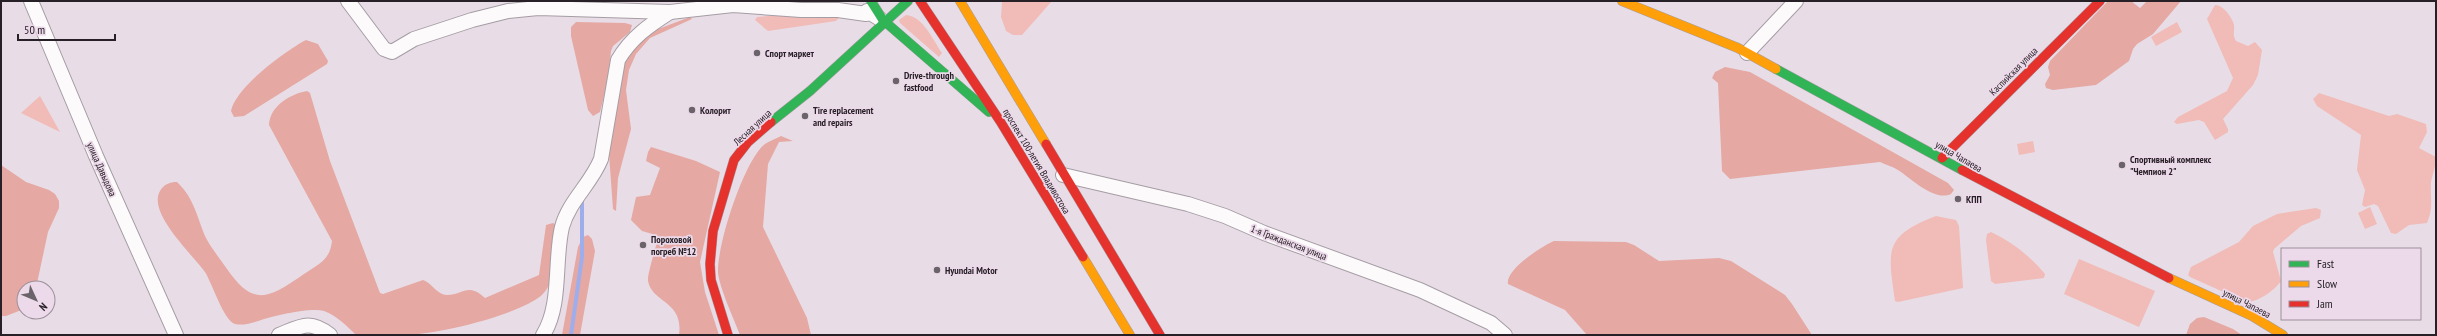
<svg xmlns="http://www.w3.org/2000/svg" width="2437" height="336" font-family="'PT Sans Narrow',sans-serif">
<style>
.green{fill:#f1bbb7}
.forest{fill:#e5a8a3}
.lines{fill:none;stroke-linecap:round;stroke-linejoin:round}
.stream{stroke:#9eaeec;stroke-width:4}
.street-casing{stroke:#a59da4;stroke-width:16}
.fast-casing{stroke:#a59da4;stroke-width:10}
.slow-casing{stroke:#a59da4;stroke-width:10}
.jam-casing{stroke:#a59da4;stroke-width:10}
.street{stroke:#fcfafb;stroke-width:14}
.fast{stroke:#30b455;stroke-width:9}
.slow{stroke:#ff9f0a;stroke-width:9}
.jam{stroke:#e5322d;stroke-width:9}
.poi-dot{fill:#6b636a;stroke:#ecd9e9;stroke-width:1.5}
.labels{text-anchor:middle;stroke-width:3.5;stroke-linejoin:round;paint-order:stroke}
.poi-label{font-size:10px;font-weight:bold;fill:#272127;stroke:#ecd9e9;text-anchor:start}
.street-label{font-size:10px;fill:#272127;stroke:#ecd9e9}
</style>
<rect width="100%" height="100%" fill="#e8dde6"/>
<g class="green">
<path d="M1002,1H1052L1022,35H1013L1006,31L1001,17Z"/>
<path d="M2215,5C2223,5 2232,17 2234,25C2235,31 2232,35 2236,41L2248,46L2255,42L2262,50L2258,75L2253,85L2223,119L2228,129V132L2215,140L2204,122L2199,120L2177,124L2174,122L2178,117L2227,91L2233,78L2207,19Z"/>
<path d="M906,15C923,16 933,40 942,53L939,57L900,23L899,20Z"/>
<path d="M770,16H838L839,18L836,21L768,31L755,20L757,17Z"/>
<path d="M2177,22L2182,32L2156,46L2151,37Z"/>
<path d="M2319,93L2389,116L2397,114L2426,124L2427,132L2419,148L2436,157C2436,166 2433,173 2431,182C2430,198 2434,207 2427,223L2409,225L2396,234L2391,233L2378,206L2374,204L2365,207L2362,205L2365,190L2357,170L2361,135L2317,106L2313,99Z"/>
<path d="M40,96L60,132L21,113Z"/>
<path d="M2033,141L2035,152L2019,155L2017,144Z"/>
<path d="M2370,207L2377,224L2365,229L2358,213Z"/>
<path d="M2316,208L2321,210L2320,218L2301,226L2274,249L2273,252L2281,281C2274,291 2258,302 2246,302L2190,277L2188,275L2191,267L2239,242L2253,226L2277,214Z"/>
<path d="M1936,216L1956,220L1959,226L1963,288L1898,302L1895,301C1888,251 1883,236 1936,216Z"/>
<path d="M1991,232C2012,242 2030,256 2045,274L2044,278L1995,284L1991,281L1986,240L1987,234Z"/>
<path d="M2079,259L2155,291L2139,327L2064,294Z"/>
</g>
<g class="forest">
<path d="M2108,1H2131L2140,8L2147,1H2181L2153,34L2137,44L2133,49L2129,61L2096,85L2053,90L2046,88L2045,84L2050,75L2048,67L2050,61Z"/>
<path d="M690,17L692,19L650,38L636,54L629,70L626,90L631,129L618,178L616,211L613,209L609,154L625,57L645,34Z"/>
<path d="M576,22L625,23L632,25L630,32L613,46L611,51L608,80L600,112L593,116L588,110L571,36V27Z"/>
<path d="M306,40L318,44L328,61L327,64L244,116L234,117L231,111C235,88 285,51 306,40Z"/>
<path d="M1725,67L1750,72L1948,183L1954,190L1951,194C1934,202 1911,178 1898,170C1892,166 1886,165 1880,162L1730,179L1722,171L1718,83L1712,78L1715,72Z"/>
<path d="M307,91L310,93L330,161L380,293L383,294L423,280C432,283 437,295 447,295C463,295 468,282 485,298L539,275L546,225L553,223L556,225L550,282C548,288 544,294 538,298C510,317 442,333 408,335C391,336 373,335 356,335C347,326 337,316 324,311C311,307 278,315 264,319C255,322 245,326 235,324C224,321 212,283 205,272C193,255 147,213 160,191C164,184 170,182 177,182C195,199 197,218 206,238C212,249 220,259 227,269C254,308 269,298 304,274C319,264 330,260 332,241L269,125C270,106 290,94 307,91Z"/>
<path d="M781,136L793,141L779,142L768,164L763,227L807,318L811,335H740C734,319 719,287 718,272C717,245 744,160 765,144C769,141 776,139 781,136Z"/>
<path d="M651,147L696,161L720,172L700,262L705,292L719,335H679C684,301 652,303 648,281C647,275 656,247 658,238L656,235L642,231L631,220L636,197L650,195L660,168L646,161L648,152Z"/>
<path d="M1,165L26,182L49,190L55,194L59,201V208L48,232L36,288H24V309L6,316H1Z"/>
<path d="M588,235L592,239L595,251L580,335H562L578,247L583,237Z"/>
<path d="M1554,241L1626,242L1634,245L1659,261L1719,258L1731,261L1785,295L1792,304L1812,335H1587L1565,310L1508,284C1505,270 1542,246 1554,241Z"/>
<path d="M2204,317L2233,329L2242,335H2186L2190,324L2197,318Z"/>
</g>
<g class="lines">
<path class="stream" d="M571,335L582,257V198"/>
<g class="street-casing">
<g id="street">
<path d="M31,1L96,156L176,335"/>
<path d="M348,1L384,49L392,52L414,39L472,20L508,11L538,8L670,12L733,5L801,10H838L866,14L867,11L880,19"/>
<path d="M1747,53L1796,1"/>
<path d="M1063,175L1188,204L1225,216L1264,233L1420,290L1491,323L1505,335"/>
<path d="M279,335C301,326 310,319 330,335"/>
<path d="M543,335C562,305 554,260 562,227C569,201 591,184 601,159L618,60C631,38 648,26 670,12"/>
</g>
</g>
<g class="fast-casing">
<g id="fast">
<path d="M871,1L883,20"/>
<path d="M883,20L989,112"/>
<path d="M1776,69L1962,170"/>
<path d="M771,122L810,91L908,1"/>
</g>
</g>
<g class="slow-casing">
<g id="slow">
<path d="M960,1L1046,144"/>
<path d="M1622,1L1738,48L1776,69"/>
<path d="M1083,257L1130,335"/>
<path d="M2169,278L2252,316L2283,335"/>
</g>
</g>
<g class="jam-casing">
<g id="jam">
<path d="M920,1L1000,121L1083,257"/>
<path d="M1046,144L1160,335"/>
<path d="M1942,158L2100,1"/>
<path d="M1962,170L2169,278"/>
<path d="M728,335L711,280L710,264L713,231L734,160L748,142L771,122"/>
</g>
</g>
<use href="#street" class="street"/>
<use href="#fast" class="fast"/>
<use href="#slow" class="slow"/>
<use href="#jam" class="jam"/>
</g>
<g class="poi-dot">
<circle cx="757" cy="53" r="4"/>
<circle cx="896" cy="81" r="4"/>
<circle cx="692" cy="110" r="4"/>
<circle cx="805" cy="116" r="4"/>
<circle cx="2122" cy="165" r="4"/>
<circle cx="1958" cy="199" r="4"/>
<circle cx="643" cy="245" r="4"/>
<circle cx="937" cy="270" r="4"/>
</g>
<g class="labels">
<g class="poi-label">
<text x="765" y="57">Спорт маркет</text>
<text x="904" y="79">Drive-through<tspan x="904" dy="12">fastfood</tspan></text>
<text x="700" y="114">Колорит</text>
<text x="813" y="114">Tire replacement<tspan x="813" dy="12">and repairs</tspan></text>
<text x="2130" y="163">Спортивный комплекс<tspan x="2130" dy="12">"Чемпион 2"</tspan></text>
<text x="1966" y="203">КПП</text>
<text x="651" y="243">Пороховой<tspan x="651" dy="12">погреб №12</tspan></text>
<text x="945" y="274">Hyundai Motor</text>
</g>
<g class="street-label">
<text transform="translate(2013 71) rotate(-45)" y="4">Каспийская улица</text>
<text transform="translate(752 127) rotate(-43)" y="4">Лесная улица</text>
<text transform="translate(1959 156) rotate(30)" y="4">улица Чапаева</text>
<text transform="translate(1037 161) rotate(59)" y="4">проспект 100-летия Владивостока</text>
<text transform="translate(102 169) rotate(66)" y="4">улица Давыдова</text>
<text transform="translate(1289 242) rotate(21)" y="4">1-я Гражданская улица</text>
<text transform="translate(2247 303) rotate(27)" y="4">улица Чапаева</text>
</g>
</g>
<rect width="2437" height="336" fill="none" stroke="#272127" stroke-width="4"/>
<rect x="2281" y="248" width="140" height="72" fill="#ecd9e9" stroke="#9d8f9b"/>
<rect x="2289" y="261" width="20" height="6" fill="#30b455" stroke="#9d8f9b"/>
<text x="2317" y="268" font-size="12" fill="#272127">Fast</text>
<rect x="2289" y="281" width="20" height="6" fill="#ff9f0a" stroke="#9d8f9b"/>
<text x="2317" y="288" font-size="12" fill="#272127">Slow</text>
<rect x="2289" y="301" width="20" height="6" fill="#e5322d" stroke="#9d8f9b"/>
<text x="2317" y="308" font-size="12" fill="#272127">Jam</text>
<g transform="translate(36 300) rotate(134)"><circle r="19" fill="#ecd9e9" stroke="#9d8f9b"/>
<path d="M0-3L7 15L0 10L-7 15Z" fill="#6b636a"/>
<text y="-6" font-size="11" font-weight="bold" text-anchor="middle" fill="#272127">N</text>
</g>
<path d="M18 34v6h97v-6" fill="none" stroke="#272127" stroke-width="2"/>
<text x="24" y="34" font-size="12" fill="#272127" stroke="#ecd9e9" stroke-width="3" paint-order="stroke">50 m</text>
</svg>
